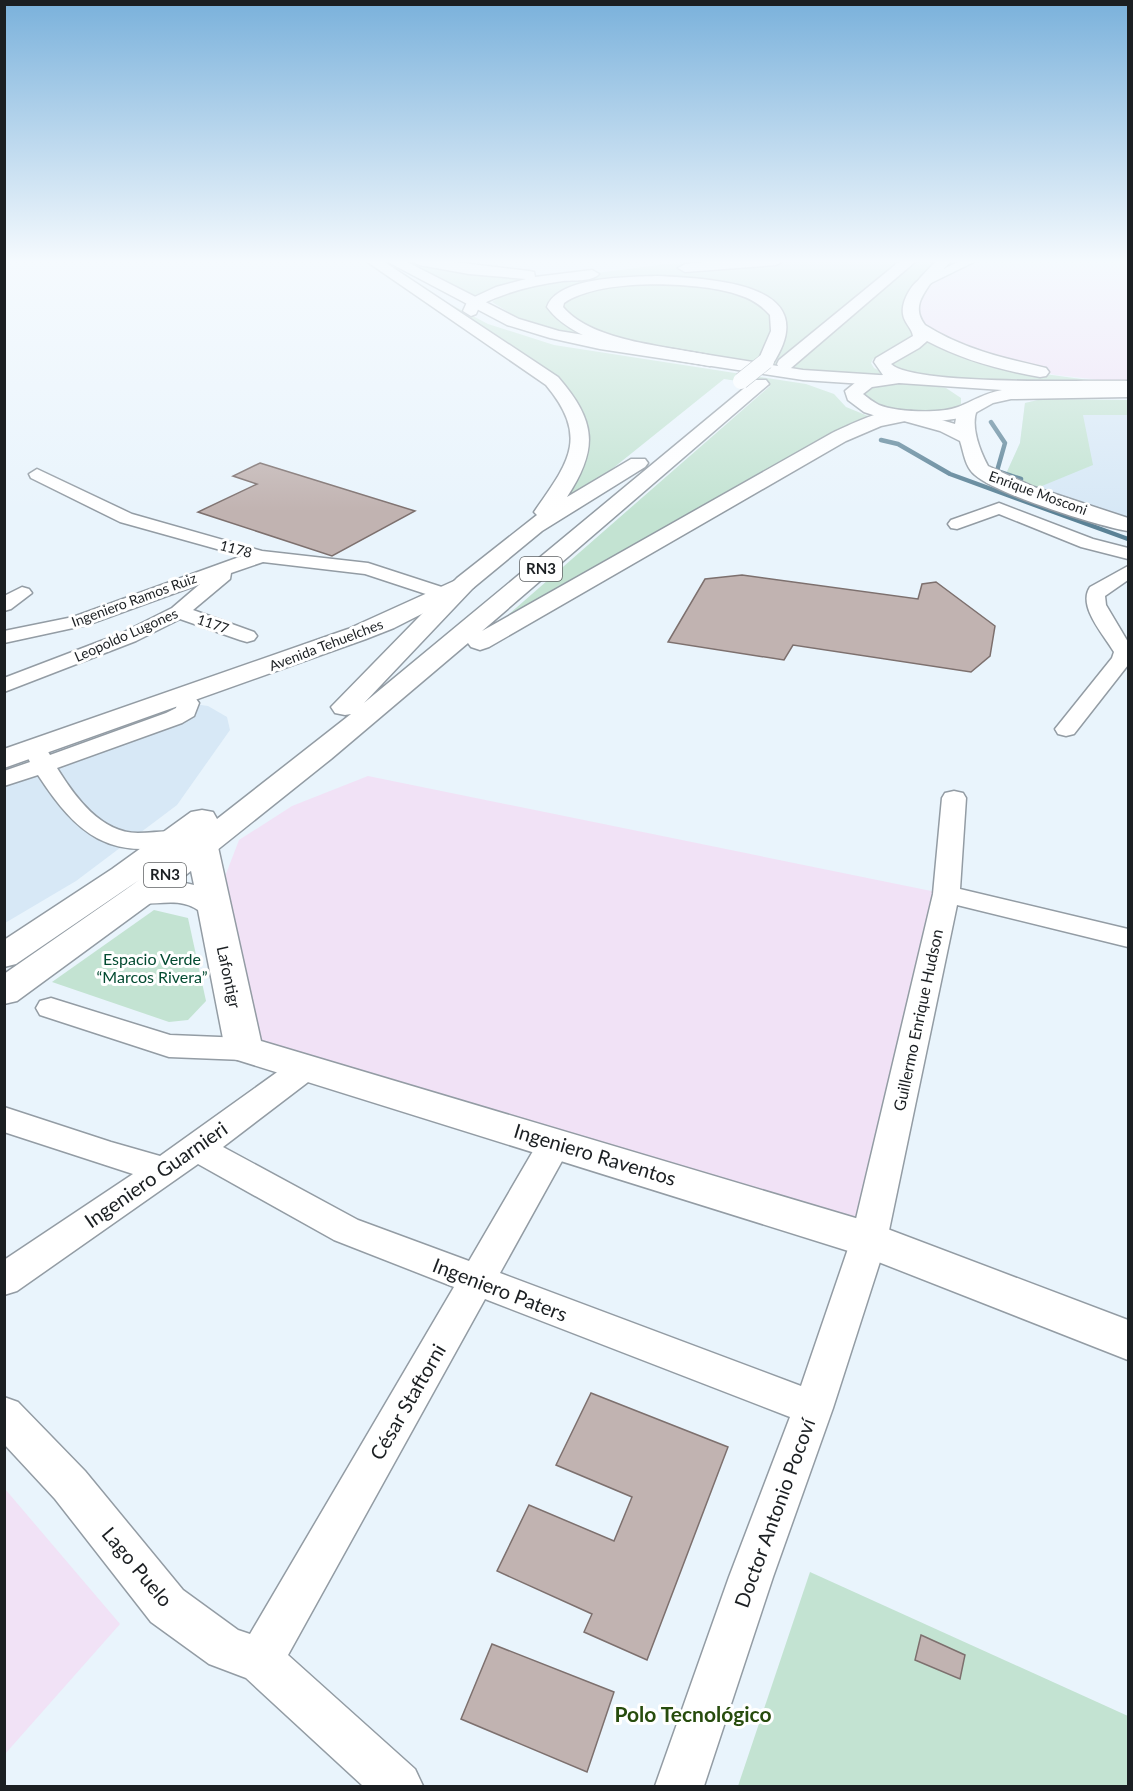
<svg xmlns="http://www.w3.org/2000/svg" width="1133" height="1791" font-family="Lato,sans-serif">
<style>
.built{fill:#d7e8f6}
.industrial{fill:#f1e2f6}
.green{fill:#c3e3d2}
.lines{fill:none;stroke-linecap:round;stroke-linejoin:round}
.stream{stroke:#5b8296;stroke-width:4.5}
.building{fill:#c1b3b1;stroke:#7d706e;stroke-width:1.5}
.street-casing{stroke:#939ca4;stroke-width:3}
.secondary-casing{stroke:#939ca4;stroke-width:3}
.primary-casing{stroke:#939ca4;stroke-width:3}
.highway-casing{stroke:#939ca4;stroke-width:3}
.street{fill:#fff;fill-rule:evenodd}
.secondary{fill:#fff;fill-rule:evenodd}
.primary{fill:#fff;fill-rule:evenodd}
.highway{fill:#fff;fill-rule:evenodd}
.highway-bridge-casing{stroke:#939ca4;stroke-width:17;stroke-linecap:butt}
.highway-bridge{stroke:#fff;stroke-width:16}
.labels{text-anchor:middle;stroke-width:6;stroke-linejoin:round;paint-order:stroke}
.far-street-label{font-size:14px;fill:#1b1f22;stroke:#fff}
.shield{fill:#fff;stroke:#5f6264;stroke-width:1.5}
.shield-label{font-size:15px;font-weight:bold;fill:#1b1f22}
.park-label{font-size:16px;fill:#034b31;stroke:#fff}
.street-label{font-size:16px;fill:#1b1f22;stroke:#fff}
.near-street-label{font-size:20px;fill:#1b1f22;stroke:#fff}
.near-neighbourhood-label{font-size:21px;font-weight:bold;fill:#274c0d;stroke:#fff}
</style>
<rect width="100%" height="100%" fill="#e9f4fc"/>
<g class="built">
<path d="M1042,399L1128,400V520L1005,476L1020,443L1025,403Z"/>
<path d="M183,697L188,703L208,706L227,717L230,730L177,805L76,881L5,923L4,759Z"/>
</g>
<g class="industrial">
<path d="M971,261H1128V383L1056,375L1001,364L914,322L925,281Z"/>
<path d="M368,776L946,894L869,1240L244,1049L214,905L239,840L292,806Z"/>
<path d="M5,1489L120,1624L5,1754L4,1489Z"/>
</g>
<g class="green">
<path d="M398,261L505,275L550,277L475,298Z"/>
<path d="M971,261L914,289L918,332L907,345L873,359L871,363L874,368L890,376L823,375L551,330L515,316L492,302L503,295L527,287L573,276L682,262Z"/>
<path d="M408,282L488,324L554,345L806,384L834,394L846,407L873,418L493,628L770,386L724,379L561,510L575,472L574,400Z"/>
<path d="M927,336L1030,372L1118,384L992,383L905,374L887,362Z"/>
<path d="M900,381L946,388L961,398V404C947,415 896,416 881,408C874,405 867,398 861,394L873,385Z"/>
<path d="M1042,399L1128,400V415H1083L1093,465L1037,488L1005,476L1020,443L1025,403Z"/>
<path d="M154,910L188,918L206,1001L188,1020L169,1022L52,982Z"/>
<path d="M810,1572L1128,1716V1786H738Z"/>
</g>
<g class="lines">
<g class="stream">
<path d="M991,422L1005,443L997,471L1021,479"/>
<path d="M881,440L898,444L950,474L1128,539"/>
</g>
</g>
<g class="building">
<path d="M260,463L415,511L332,556L198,512L257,484L233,476Z"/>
<path d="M742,575L918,599L922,584L936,582L995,626L990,656L971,672L793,645L784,660L668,642L705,579Z"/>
<path d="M591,1393L728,1447L647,1660L584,1632L592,1614L497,1571L529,1505L614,1541L632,1497L556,1465Z"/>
<path d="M921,1635L965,1655L960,1679L915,1660Z"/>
<path d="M492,1644L614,1692L587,1772L461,1719Z"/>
</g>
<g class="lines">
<g class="street-casing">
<g id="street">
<path d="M960,261H976L929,284L925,285L919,281Z"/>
<path d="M37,469L132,514L262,551L368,563L451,590L454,594L451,598L444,600L365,574L263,562L231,573L230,579L193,610L254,632L257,636L254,640L247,642L240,640L180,619L136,641L4,692V678L122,633L172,608L200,584L87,625L4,643V631L73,617L242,556L120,522L31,478L29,474Z"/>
<path d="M999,503L1093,539L1128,548V559L1081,547L999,514L957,529L951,528L948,524L951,520Z"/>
<path d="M1128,566V580L1105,596L1106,605L1128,642V665L1074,734L1066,736L1058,734L1055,729L1112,658L1114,652C1104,635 1077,606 1090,587Z"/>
<path d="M22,587L29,589L32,593L11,609L4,611V596Z"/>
<path d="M183,690L191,692L199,703L194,716L182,723L57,768C75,797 101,833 138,833C154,833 170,829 185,833L189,838L185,843C110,862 77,835 38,775L4,786V771L30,762L24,750L28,745L36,743L44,745L50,755L166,713L176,708L177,704L172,697L175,692Z"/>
<path d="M954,791L963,793L966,798L960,889L1128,929V947L957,905L887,1240L833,1408L773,1577L704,1786H655L729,1577L790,1417L485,1299L288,1655L415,1769L423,1786H363L246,1678L209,1664L151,1622L55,1499L4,1444V1397L18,1402L85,1471L183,1590L238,1630L250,1634L454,1287L334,1240L198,1164L17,1291L4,1295V1260L133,1174L4,1132V1107L111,1142L160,1156L294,1060L305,1057L316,1060L321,1068L316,1076L223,1147L358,1220L469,1261L543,1134L555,1130L567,1134L572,1143L500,1273L801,1386L851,1240L933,894L942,798L945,793Z"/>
<path d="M51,998L170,1035L244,1038L255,1041L259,1049L255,1057L244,1060L169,1057L40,1015L36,1008L40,1001Z"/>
</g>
</g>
<g class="secondary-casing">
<g id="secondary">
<path d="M386,261H405L519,319L559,331L803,370L879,375L885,376L888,380L885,384L879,385L803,380L600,349L550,338L507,325Z"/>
<path d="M968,404L974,406L977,410C970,426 980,451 988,466L1034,487L1128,518V531C1098,526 996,494 975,475C965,467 964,453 960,441L940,431L904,421L902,417L904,413L911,411L955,424L957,413L962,406Z"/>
<path d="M465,576L473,578L477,583L473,588L394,628L366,639L4,768V749L348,629Z"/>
<path d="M202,838L213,840L218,847L261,1041L869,1222L1128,1320V1360L858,1254L231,1058L225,1049L198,910C176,895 152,908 128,902L124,895L128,888C150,882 172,879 194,885L186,847L191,840Z"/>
</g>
</g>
<g class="primary-casing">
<path id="primary" d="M925,277L932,281C922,296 912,308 925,325C963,349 1003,358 1046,368L1049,372L1046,376L1040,377C1000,370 963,360 927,341L919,348L891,364C914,386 1088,380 1128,381V397L1011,399L993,403L968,417L925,423L885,419L864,412L848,400L845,391L861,378L883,375L874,362L876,358L913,336C912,328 904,323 903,314C901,301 913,280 925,277ZM899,383L1002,390C983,394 975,400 958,407C940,414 896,412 879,405C873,402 868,398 863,394L872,387Z"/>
</g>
<g class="highway-casing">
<g id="highway">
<path d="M366,261H383L558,377C596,421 599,448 567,497L631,459H645L648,463L645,467L542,531L473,588L364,703L754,380H766L769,384L482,631L832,433C854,423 885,406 910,412L912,416L910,420L881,426L846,441L489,647L480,650L471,647L468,643L331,759L152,902L17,1001L4,1004V974L128,888L139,880L16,964L4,967V940L112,869L191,812L202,810L213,812L217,819L351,714L345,715L335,713L331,707L457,578L537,515L534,512C568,463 590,438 546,385Z"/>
<path d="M412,261H445L529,271L534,272L535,277L592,270L599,274C592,282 573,280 563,281C533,285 506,292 480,305L476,314L471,316L463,311L468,300L496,287L526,279L469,274L419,265Z"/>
<path d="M715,261H783L776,265L685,272L678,268L685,264Z"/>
<path d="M900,261H916L791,368H779L777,364L779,360Z"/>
<path d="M936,261H951L930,284H920L918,281L920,278Z"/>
<path d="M658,276C710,279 827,282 772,365L766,366L758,361L771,331L770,315C761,305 752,299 739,295C699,281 600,278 564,303L563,307C593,343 672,346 716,357L718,361L710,366C662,357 577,349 547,307C558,276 630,277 658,276Z"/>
</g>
</g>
<use href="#street" class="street"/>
<use href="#secondary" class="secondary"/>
<use href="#primary" class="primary"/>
<use href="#highway" class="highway"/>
<g class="highway-bridge-casing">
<path id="highway-bridge" d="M741,381L766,361"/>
</g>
<use href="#highway-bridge" class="highway-bridge"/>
</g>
<linearGradient id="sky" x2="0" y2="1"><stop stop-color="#7ab1db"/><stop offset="0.51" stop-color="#f5fafe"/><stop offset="1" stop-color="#f5fafe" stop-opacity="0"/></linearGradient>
<rect width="1133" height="512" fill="url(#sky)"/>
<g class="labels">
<g class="far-street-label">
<text transform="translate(1038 493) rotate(20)" y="5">Enrique Mosconi</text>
<text transform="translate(236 549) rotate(15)" y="5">1178</text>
<text transform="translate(134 600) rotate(-20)" y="5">Ingeniero Ramos Ruiz</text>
<text transform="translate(213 624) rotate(19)" y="5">1177</text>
<text transform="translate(126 635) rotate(-24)" y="5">Leopoldo Lugones</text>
<text transform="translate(326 645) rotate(-21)" y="5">Avenida Tehuelches</text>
</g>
<g class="shield">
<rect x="520" y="557" width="42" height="24" rx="4.5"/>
<rect x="144" y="863" width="42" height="24" rx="4.5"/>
</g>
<g class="shield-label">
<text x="541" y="574">RN3</text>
<text x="165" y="880">RN3</text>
</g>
<g class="park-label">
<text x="152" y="965">Espacio Verde<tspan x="152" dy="18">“Marcos Rivera”</tspan></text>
</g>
<g class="street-label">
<text transform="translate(229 977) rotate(78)" y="6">Lafontigr</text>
<text transform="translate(918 1020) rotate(-78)" y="6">Guillermo Enrique Hudson</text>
</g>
<g class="near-street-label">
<text transform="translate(595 1155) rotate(17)" y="7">Ingeniero Raventos</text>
<text transform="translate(156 1175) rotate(-35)" y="7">Ingeniero Guarnieri</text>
<text transform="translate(500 1290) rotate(21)" y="7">Ingeniero Paters</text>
<text transform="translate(408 1402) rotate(-60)" y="7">César Staftorni</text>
<text transform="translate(775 1513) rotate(-70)" y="7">Doctor Antonio Pocoví</text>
<text transform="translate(137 1567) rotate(50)" y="7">Lago Puelo</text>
</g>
<g class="near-neighbourhood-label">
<text x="693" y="1722">Polo Tecnológico</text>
</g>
</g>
<rect width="1133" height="1791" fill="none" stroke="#1b1f22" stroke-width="12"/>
</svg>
